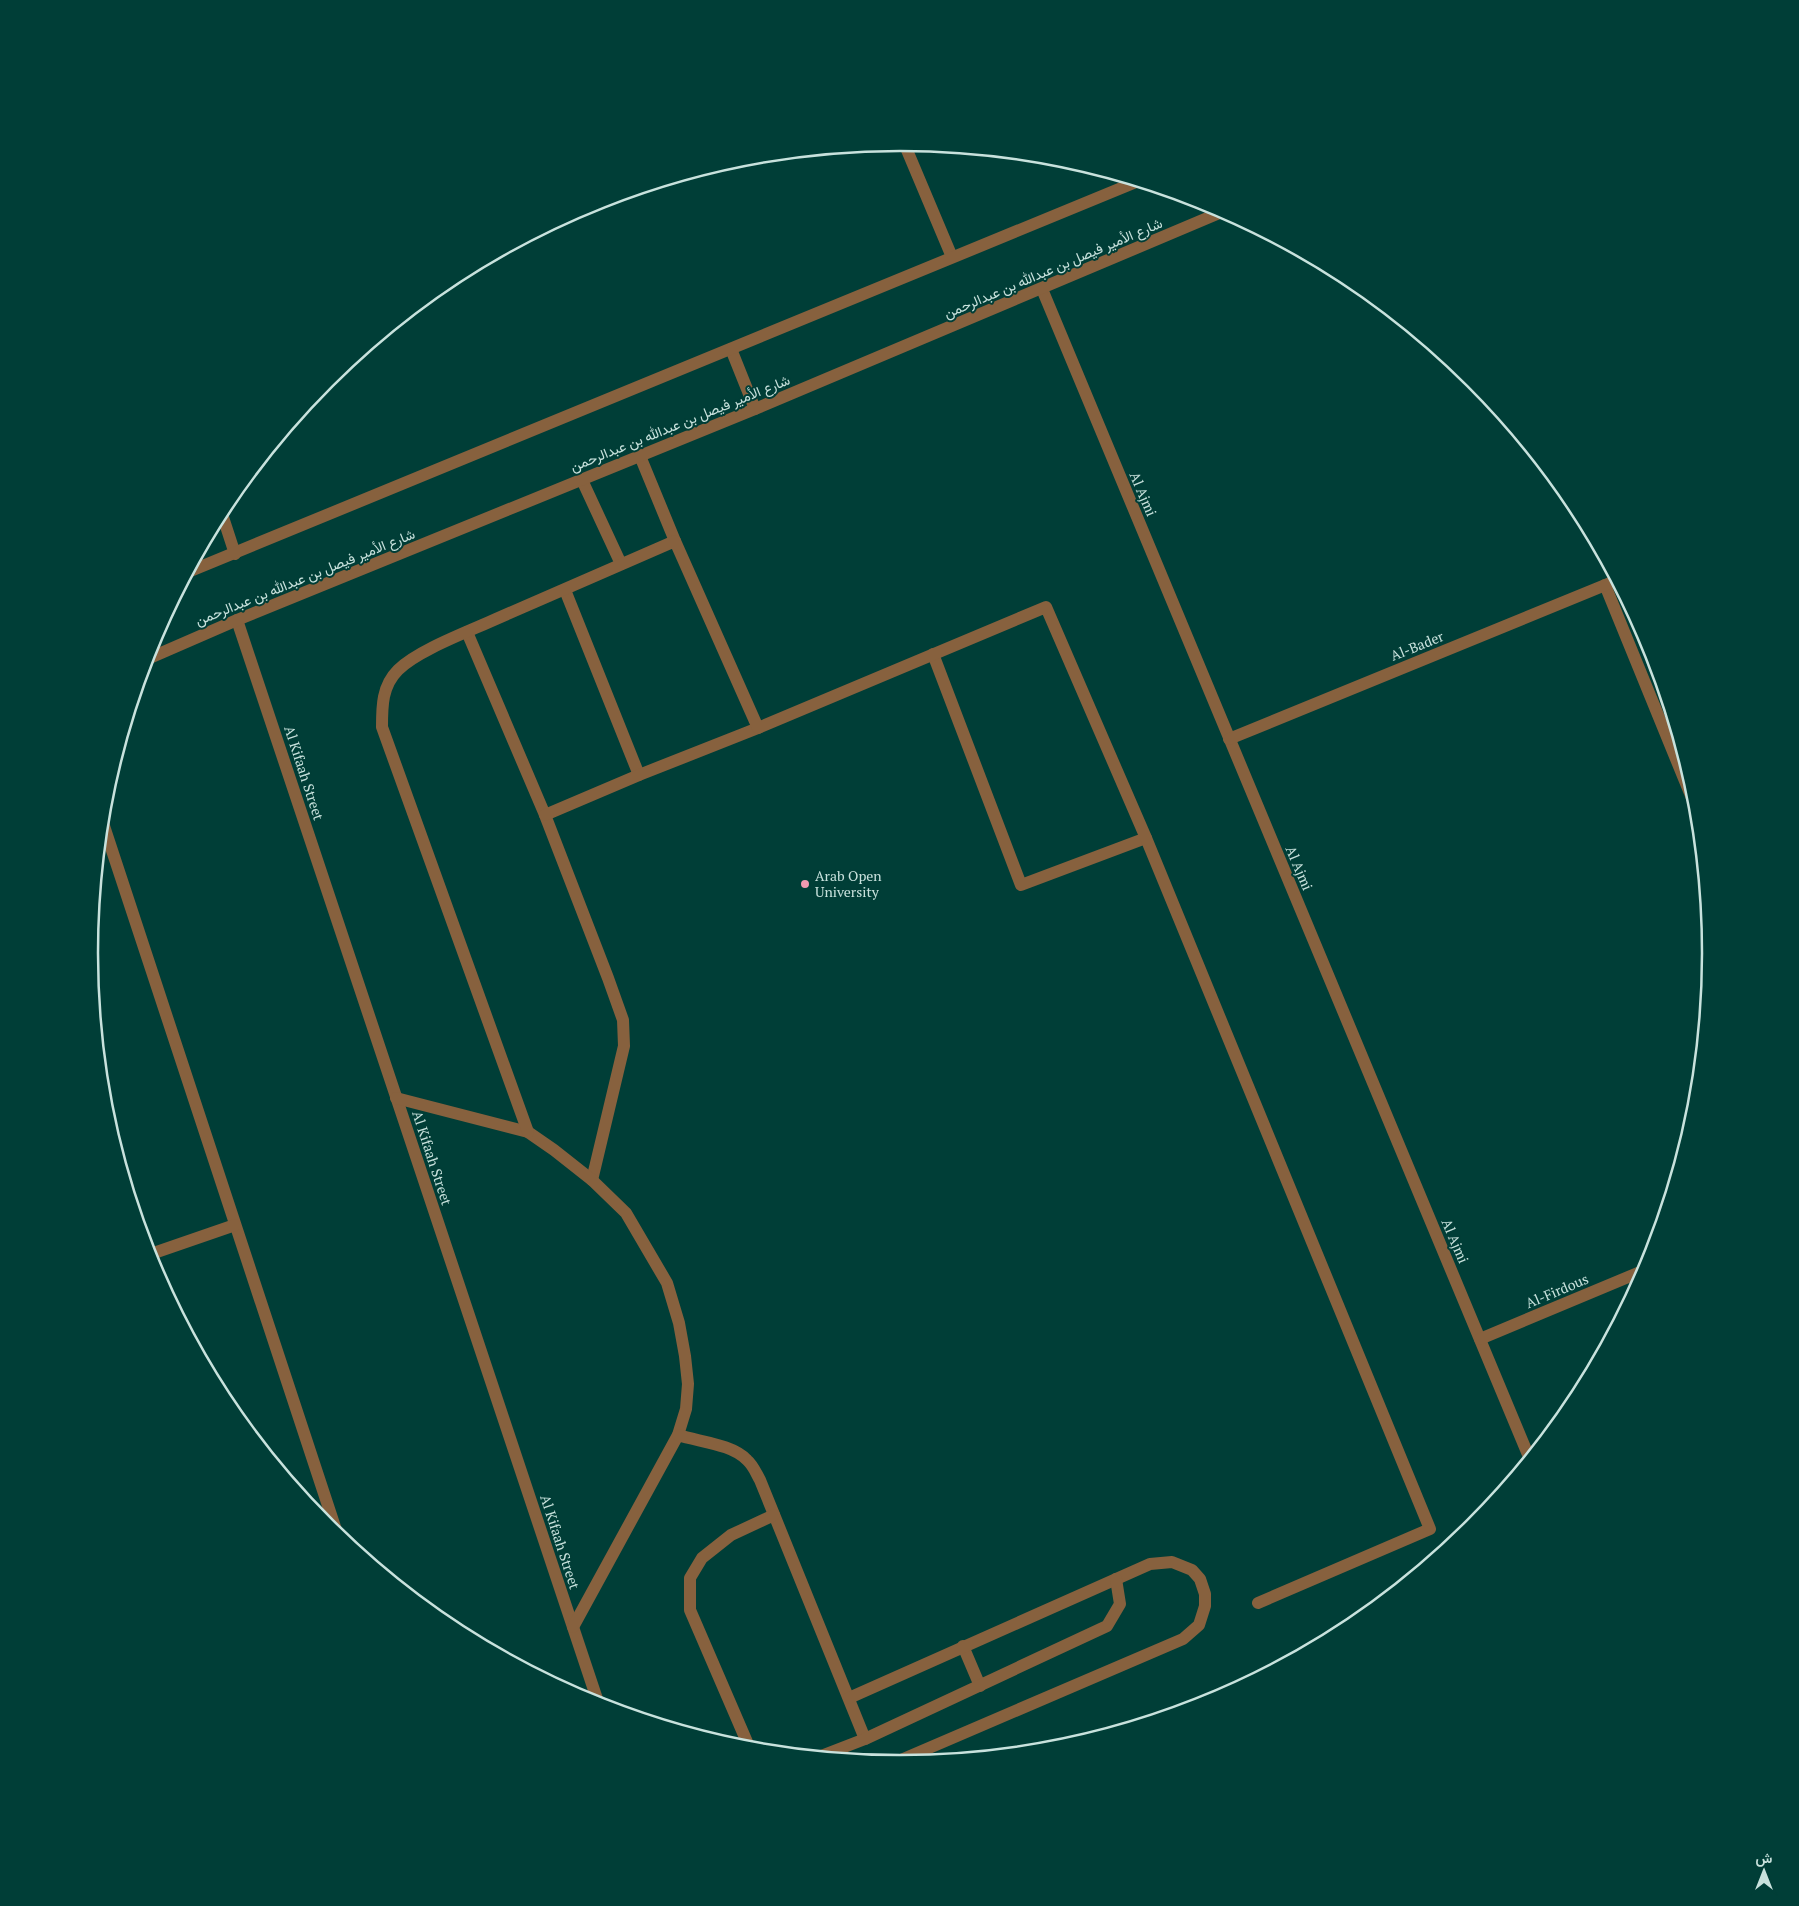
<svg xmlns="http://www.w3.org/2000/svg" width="1799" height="1906" font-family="'PT Serif',Vazirmatn,serif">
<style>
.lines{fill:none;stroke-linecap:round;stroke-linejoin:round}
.minor{stroke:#87613e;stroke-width:12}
.poi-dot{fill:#f19ab1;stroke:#003e37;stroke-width:2}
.labels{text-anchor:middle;stroke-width:4;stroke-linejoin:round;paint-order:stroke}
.street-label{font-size:14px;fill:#c8e2dd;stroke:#003e37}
.poi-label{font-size:14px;fill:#c8e2dd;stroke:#003e37;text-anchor:start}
.rim{fill:none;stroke:#c8e2dd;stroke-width:2.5}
</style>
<rect width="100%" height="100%" fill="#003e37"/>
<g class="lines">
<g class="minor">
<path d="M904,143L952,257"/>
<path d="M1042,289L1529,1457"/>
<path d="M731,349L755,409"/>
<path d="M640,456L675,541"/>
<path d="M582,480L621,564"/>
<path d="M221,511L235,554"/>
<path d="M188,572L1136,182"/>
<path d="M1605,585L1696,808"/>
<path d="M565,590L639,775"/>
<path d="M237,620L599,1705"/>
<path d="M467,632L545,815L608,978L623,1020L624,1046L592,1180"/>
<path d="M933,654L1021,885L1146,838"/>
<path d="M145,660L237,620L755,409L1224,211"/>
<path d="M1229,739L1615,581"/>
<path d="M545,815L639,775L758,728"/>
<path d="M102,820L338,1536"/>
<path d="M396,1098L528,1132L554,1150L592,1180L626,1213L667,1283L679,1323L685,1356L688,1384L686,1409L678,1435L573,1627"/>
<path d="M528,1132L382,727C382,706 382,686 398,670C418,650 470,631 496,619C556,593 615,567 675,541L758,728L1046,607L1146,838L1430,1529L1258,1603"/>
<path d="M148,1255L235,1225"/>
<path d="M1480,1339L1645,1270"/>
<path d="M678,1435C700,1442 732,1444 747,1460C753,1465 756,1473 760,1480L865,1739"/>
<path d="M963,1646L980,1686"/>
<path d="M849,1698L1150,1564L1172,1562L1192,1570L1200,1579L1205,1594V1606L1199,1625L1183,1639L894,1763"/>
<path d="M750,1749L690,1610V1578L702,1558L731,1535L774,1515"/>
<path d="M821,1756L865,1739L1107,1626L1120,1604L1116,1579"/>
</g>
</g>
<circle class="poi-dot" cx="805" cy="884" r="5"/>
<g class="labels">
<g class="street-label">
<text transform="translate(1053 268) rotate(-23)" y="5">شارع الأمير فيصل بن عبدالله بن عبدالرحمن</text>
<text transform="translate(680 423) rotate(-22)" y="5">شارع الأمير فيصل بن عبدالله بن عبدالرحمن</text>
<text transform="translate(1143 494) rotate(67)" y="5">Al Ajmi</text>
<text transform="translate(305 577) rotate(-22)" y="5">شارع الأمير فيصل بن عبدالله بن عبدالرحمن</text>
<text transform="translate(1417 646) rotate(-22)" y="5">Al-Bader</text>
<text transform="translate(304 773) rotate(72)" y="5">Al Kifaah Street</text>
<text transform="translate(1299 868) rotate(67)" y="5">Al Ajmi</text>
<text transform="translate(432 1158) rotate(72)" y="5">Al Kifaah Street</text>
<text transform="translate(1455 1241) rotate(67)" y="5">Al Ajmi</text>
<text transform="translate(1557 1291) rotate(-23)" y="5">Al-Firdous</text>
<text transform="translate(560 1542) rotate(72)" y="5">Al Kifaah Street</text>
</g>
<g class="poi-label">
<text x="815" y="881">Arab Open<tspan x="815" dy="16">University</tspan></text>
</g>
</g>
<path d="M0 0H1799V1906H0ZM98 953a802 802 0 1 1 1604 0a802 802 0 1 1-1604 0Z" fill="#003e37" fill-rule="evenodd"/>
<path class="rim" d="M98 953a802 802 0 1 1 1604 0a802 802 0 1 1-1604 0Z"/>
<g transform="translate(1764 1871)" stroke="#003e37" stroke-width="4" paint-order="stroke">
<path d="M0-4L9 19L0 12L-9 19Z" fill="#c8e2dd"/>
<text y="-8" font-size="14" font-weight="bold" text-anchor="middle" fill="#c8e2dd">ش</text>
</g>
</svg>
